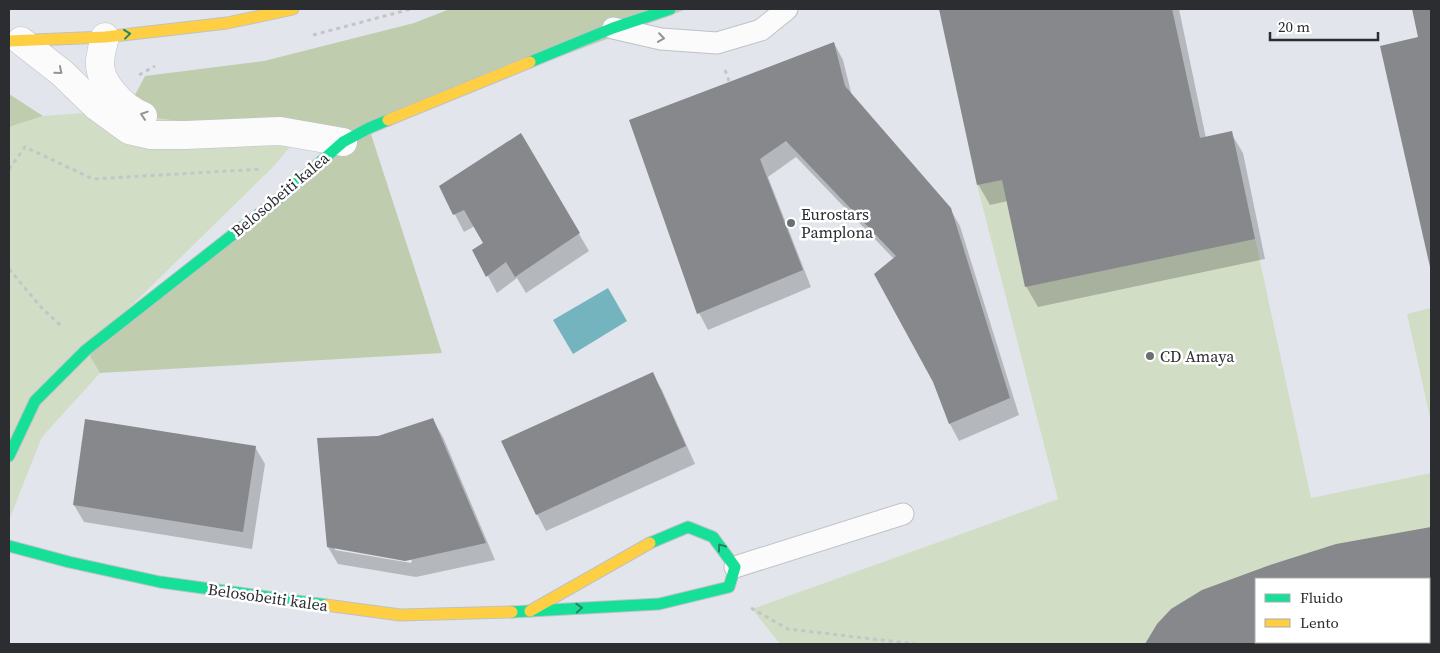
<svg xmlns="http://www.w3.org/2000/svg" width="1440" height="653" font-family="'Source Serif 4',serif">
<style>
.green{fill:#d2ddc6;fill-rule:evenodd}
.forest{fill:#bfcdae}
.water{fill:#73b4bf}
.shadow{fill:#0003;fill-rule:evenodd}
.building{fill:#86888c;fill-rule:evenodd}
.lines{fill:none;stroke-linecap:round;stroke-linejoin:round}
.lane-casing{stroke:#bfc2c6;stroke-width:23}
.street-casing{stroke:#bfc2c6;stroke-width:29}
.fast-casing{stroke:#bfc2c6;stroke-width:13}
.slow-casing{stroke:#bfc2c6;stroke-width:13}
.path{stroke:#c4c5c7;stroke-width:3;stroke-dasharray:4 4;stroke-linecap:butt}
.lane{stroke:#fbfbfc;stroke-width:21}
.street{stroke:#fbfbfc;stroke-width:28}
.fast{stroke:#16e098;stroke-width:11}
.slow{stroke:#ffcf43;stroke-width:11}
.oneway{stroke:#208664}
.oneway2{stroke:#939496}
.poi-dot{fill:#6b6e72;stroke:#fff;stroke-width:2}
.labels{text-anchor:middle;stroke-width:5;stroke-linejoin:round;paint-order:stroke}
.street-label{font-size:16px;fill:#2b2d31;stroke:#fff}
.poi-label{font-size:16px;fill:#2b2d31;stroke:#fff;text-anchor:start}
</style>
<rect width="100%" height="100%" fill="#e2e6ec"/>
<g class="green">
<path d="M939,9H1172L1200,138L1232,131L1311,498L1431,473V644H780L752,609L1058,499L977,185ZM1256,579H1429V642H1256Z"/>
<path d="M127,110L300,135L272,168L86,350L100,373L42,437L9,520V127L43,116Z"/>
<path d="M1431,308V422L1407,314Z"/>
</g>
<g class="forest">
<path d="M450,9H687L369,128L442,353L100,373L86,350L342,142L141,116L127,110L145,76L264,61L414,23Z"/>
<path d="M9,94L43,116L9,127Z"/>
</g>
<path class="water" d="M608,288L627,321L573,354L553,320Z"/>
<g class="shadow">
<path d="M941,9H1179L1206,138L1231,133L1243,153L1265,259L1038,307L1026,286L1008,201L990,205L978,184Z"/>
<path d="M1413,9H1431V264L1381,47L1420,38Z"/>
<path d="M834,43L843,60L852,96L950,209L960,226L1019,415L959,441L950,424L934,381L894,259L796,157L768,177L811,287L708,330L699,313L630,121Z"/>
<path d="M521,135L589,251L526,293L517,278L497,293L474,250L484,243L475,226L464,232L440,186Z"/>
<path d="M652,374L662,390L695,464L546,531L537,514Z"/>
<path d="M433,420L443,437L495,560L416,577L338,564L328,547ZM335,547L412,560L411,563L335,550Z"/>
<path d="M255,447L265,464L252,549L84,522L74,505Z"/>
<path d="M1431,528V644H1146L1158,625L1171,610L1336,545ZM1256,579H1429V642H1256Z"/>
</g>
<g class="building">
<path d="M939,9H1172L1200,138L1232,131L1255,239L1025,287L1002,180L977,185Z"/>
<path d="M1412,9H1431L1430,267L1380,46L1418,37Z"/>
<path d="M834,42L845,86L951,208L1010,398L949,424L933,382L874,274L896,256L786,141L760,159L803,270L697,314L629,120Z"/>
<path d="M521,133L580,233L515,277L506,262L486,277L472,250L483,243L464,210L453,215L439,186Z"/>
<path d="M653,372L686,446L536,515L501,441Z"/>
<path d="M433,418L486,543L405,561L327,547L317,438L378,436Z"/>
<path d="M85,419L256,446L243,532L73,505Z"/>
<path d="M1431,527V644H1145L1157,624L1171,609L1202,590L1270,565L1336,544ZM1256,579H1429V642H1256Z"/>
</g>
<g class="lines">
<g class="lane-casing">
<g id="lane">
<path d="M613,28L661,39L717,43L761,30L787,9"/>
<path d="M735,567L903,514"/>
</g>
</g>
<g class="street-casing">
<g id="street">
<path d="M105,37C103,44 101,53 100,60C98,83 123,108 143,116"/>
<path d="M21,41L62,73L96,106L129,130L151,135H186L280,131L343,142"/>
</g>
</g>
<g class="fast-casing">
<g id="fast">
<path d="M530,62L613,28L670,9"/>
<path d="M9,456L35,401L86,350L282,196L343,142L369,128L388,120"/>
<path d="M9,546L69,562L160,582L326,605"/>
<path d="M512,612L659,604L729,587L735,567L713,537L688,527L650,543"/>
</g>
</g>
<g class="slow-casing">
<g id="slow">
<path d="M9,41L105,37L227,23L293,9"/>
<path d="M388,120L530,62"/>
<path d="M326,605L400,615L512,612"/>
<path d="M530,611L650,543"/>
</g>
</g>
<g class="path">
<path d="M313,35L411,9"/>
<path d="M725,70L729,81"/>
<path d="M139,75L155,66"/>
<path d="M9,169L25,147L93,179L262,169"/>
<path d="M9,269L40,306L62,327"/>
<path d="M751,608L788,629L916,644"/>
</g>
<use href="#lane" class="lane"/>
<use href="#street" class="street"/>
<use href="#fast" class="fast"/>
<use href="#slow" class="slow"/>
</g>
<defs><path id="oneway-chevron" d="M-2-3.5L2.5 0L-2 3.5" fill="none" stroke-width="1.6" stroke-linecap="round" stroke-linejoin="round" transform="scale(1.25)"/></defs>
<g class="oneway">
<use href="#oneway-chevron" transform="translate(127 34) rotate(-7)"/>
<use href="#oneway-chevron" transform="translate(721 547) rotate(-126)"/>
<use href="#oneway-chevron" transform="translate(579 608) rotate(-3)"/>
</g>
<g class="oneway2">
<use href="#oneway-chevron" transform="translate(661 38) rotate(8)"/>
<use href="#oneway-chevron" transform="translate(59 71) rotate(40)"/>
<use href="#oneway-chevron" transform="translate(144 115) rotate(-162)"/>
</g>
<g class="poi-dot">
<circle cx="791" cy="223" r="5"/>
<circle cx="1150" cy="356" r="5"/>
</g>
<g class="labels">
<g class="street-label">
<text transform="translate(280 194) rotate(-40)" y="6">Belosobeiti kalea</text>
<text transform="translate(268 597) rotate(8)" y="6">Belosobeiti kalea</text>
</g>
<g class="poi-label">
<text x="801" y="220">Eurostars<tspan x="801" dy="18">Pamplona</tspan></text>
<text x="1160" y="362">CD Amaya</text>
</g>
</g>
<rect width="1440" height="653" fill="none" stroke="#2b2d31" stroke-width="20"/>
<rect x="1255" y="578" width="175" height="65" fill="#ffffff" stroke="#aaabad"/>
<rect x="1265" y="594" width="25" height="8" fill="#16e098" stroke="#aaabad"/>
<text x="1300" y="603" font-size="15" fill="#2b2d31">Fluido</text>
<rect x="1265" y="619" width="25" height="8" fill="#ffcf43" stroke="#aaabad"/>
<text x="1300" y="628" font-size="15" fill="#2b2d31">Lento</text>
<path d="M1270 32v8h108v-8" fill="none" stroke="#2b2d31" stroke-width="2.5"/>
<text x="1278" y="32" font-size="15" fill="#2b2d31" stroke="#ffffff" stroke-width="4" paint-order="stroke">20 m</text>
</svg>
